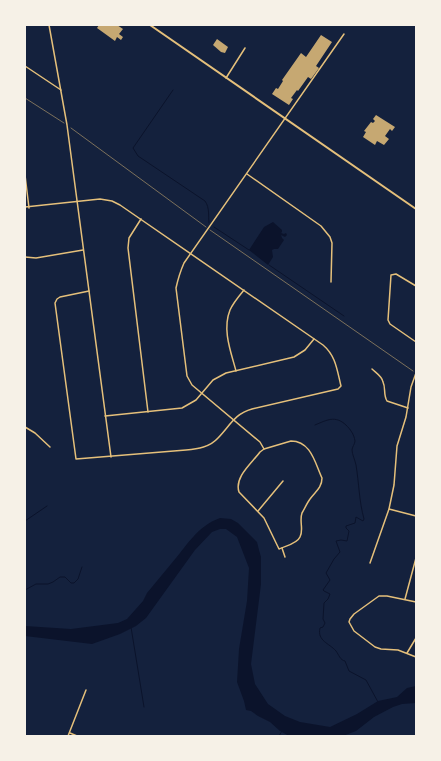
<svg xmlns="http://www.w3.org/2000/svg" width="441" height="761" font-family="'Golos Text',sans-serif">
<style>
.water{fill:#0b132b}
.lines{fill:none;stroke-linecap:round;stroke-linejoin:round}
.stream{stroke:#0b132b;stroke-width:1}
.building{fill:#c6a872}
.path{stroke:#e5c07b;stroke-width:0.5}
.minor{stroke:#e5c07b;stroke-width:1.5}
.trunk{stroke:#e5c07b;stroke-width:2}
</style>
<rect width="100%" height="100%" fill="#14213d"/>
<g class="water">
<path d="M273,222L282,230V232L281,233L284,234L286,233L287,235L285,237L281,235L282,238L284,240L278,249H274L272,250L273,257L268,265L249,250L264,227Z"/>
<path d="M220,518L231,519L238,523L257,542L259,550L261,557V584L251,664L255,684L268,704L285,716L300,722L330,727L357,714L378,701L397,697L407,688L416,686V703L402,704L393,707L374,717L356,731L343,736H289L280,731L270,722L258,716L251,711L246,710L244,701L237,682L239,649L247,601L249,568L237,537L226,529H220L212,532L195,550L146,618L136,626L120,634L92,644L25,636V626L71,629L118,623L127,619L143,601L147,593C155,583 163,574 171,564C186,547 197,526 220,518Z"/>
</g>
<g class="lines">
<g class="stream">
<path d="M173,90L133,148L138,156L205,201C210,208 208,216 209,223"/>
<path d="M214,227L249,250"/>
<path d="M269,265L344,316"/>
<path d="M315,425C327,420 335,415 346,425C350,429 354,434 355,441C355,444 352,447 352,450C352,454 355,460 356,465C359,483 359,501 364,519L363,521L356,517L355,523L346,526V528L349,531L347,541L341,540L336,541L340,552L334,559L326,573L330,580L323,590L324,591L330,594L328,599L324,603L323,619L325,623L323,627L320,628C317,641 329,643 336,651C339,655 340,660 345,661L349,671L366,680L378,702"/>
<path d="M25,521L47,506"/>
<path d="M25,590L36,584H48L53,582L60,577H65L71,583H74L78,579L82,567"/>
<path d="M131,627L144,707"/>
<path d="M279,736L282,731"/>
</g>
</g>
<g class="building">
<path d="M99,25H117L123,29L119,34L123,37L121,40L117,37L115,41L97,28Z"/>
<path d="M321,35L332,42L316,66L319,68L311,79L308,77L298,91L297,90L291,98L293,99L289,105L272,94L276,88L278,89L283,81L282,80L301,53L306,57Z"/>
<path d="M217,39L228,47L225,53L221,52L213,45Z"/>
<path d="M376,115L395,127L392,131L390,129L385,136L389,139L384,145L377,141L375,145L363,137L366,132L364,131L371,122L373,123L375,121L373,119Z"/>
</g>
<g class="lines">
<g class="path">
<path d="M25,98L64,123"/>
<path d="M71,128L206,227"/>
<path d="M210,230L413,371"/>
</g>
<g class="minor">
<path d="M49,25L67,125L111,457"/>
<path d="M25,66L61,90"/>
<path d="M226,78L245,48"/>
<path d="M247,174L321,226L330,237L332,243L331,282"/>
<path d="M25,175L29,208"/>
<path d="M25,207L100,199L112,201L120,205L323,345C336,356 337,370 341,386L338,389L252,409C234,414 230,426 218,438C210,447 198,449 186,450L76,459L55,303L57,299L60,297L89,291"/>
<path d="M141,219L129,238L128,248L148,412"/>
<path d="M25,257L36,258L83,250"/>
<path d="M416,286L396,274L391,275L388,320L390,324L416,342"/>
<path d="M372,369C376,373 382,376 383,382C386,388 383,394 387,401L408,408"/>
<path d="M236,371C231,352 222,330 230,310C233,303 239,296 244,290"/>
<path d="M25,401V414"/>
<path d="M105,416L182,408L196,400L213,380L226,373L294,357L305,350L314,339"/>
<path d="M25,427L35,433L50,447"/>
<path d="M291,441C311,441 315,463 322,478C322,488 315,492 310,499C307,503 305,508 302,513C299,521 304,530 300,537C297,544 285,546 279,549L264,518L239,492C234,477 252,463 260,452L264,449Z"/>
<path d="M264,449L260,442L192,385L187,376L176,288C178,279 180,272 184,263L344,34"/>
<path d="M389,509L416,516"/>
<path d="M258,511L283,481"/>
<path d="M282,548L285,557"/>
<path d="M370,563L389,509L394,485L397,446L406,417L411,387L416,373"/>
<path d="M405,599L416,558"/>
<path d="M416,602L387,596H379L354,614L350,619L349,622L354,631L375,647L381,649L398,650L416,657"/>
<path d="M407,653L416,638"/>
<path d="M70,733L77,736"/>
<path d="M68,736L86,690"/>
</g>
<path class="trunk" d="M150,25L416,209"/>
</g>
<rect width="441" height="761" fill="none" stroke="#f6f1e7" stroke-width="52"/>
</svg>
